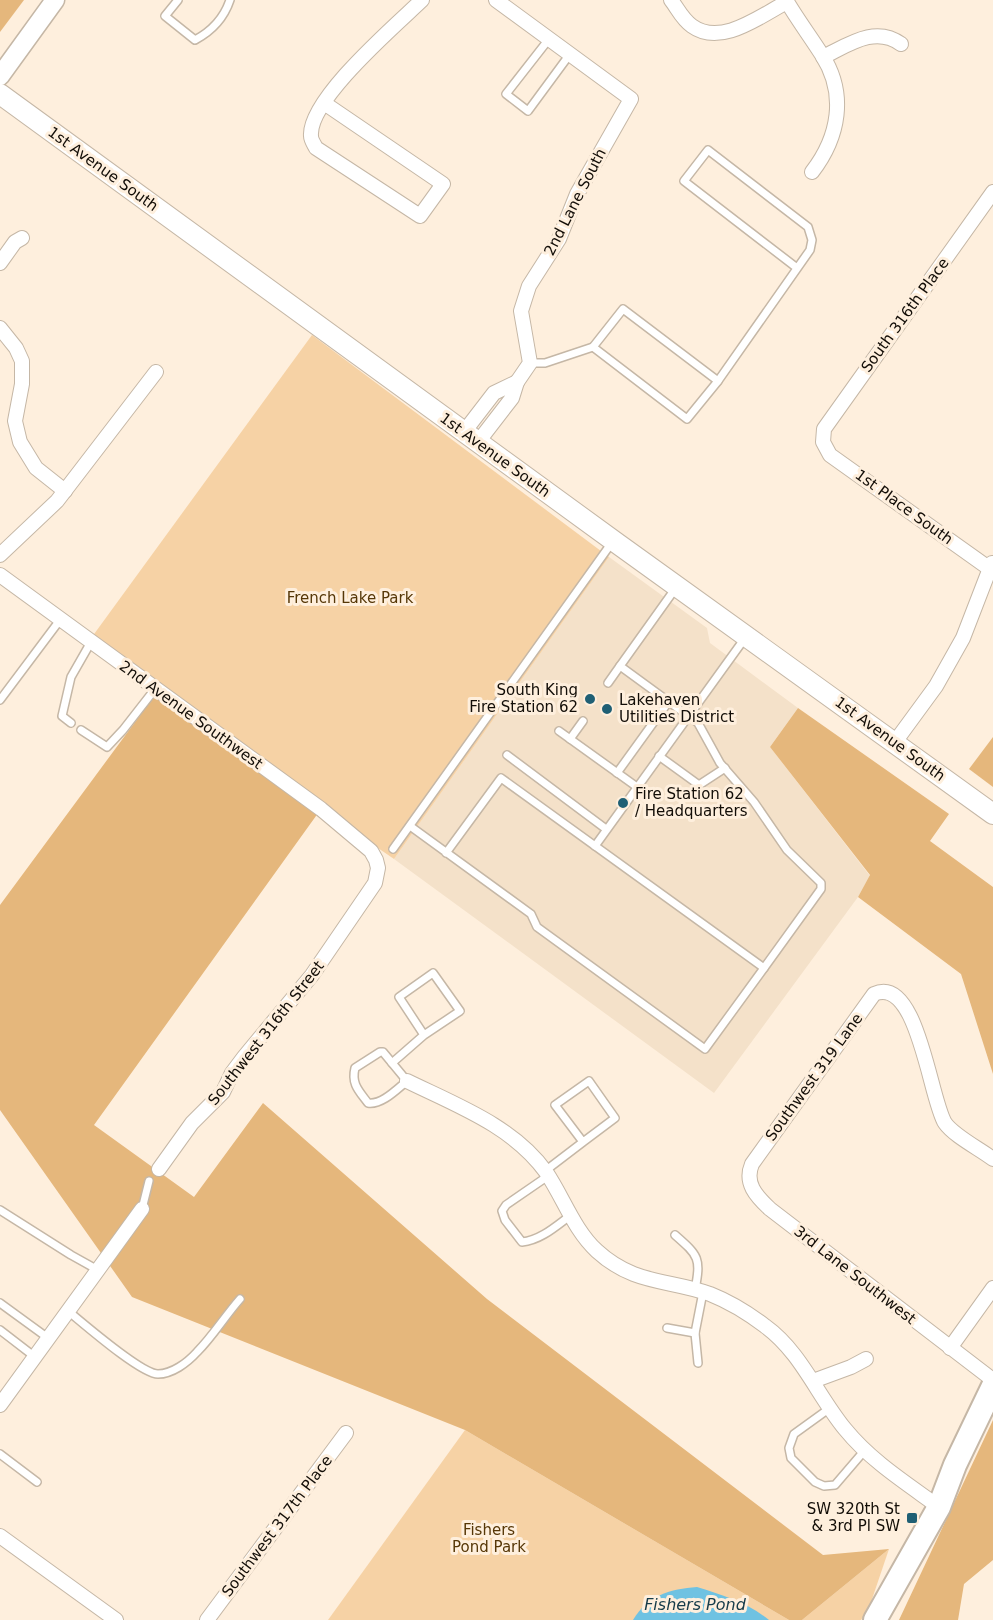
<svg xmlns="http://www.w3.org/2000/svg" width="993" height="1620" font-family="'DejaVu Sans',sans-serif">
<style>
.built{fill:#f4e1c9}
.green{fill:#f6d2a5}
.forest{fill:#e5b77c}
.water{fill:#6fc2e2}
.lines{fill:none;stroke-linecap:round;stroke-linejoin:round}
.service-casing{stroke:#c5b7a6;stroke-width:10}
.minor-casing{stroke:#c5b7a6;stroke-width:16}
.tertiary-casing{stroke:#c5b7a6;stroke-width:21}
.secondary-casing{stroke:#c5b7a6;stroke-width:22}
.primary-casing{stroke:#c5b7a6;stroke-width:26}
.service{stroke:#fff;stroke-width:7}
.minor{stroke:#fff;stroke-width:14}
.tertiary{stroke:#fff;stroke-width:18}
.secondary{stroke:#fff;stroke-width:20}
.primary{stroke:#fff;stroke-width:22}
.poi-dot{fill:#1f5f74;stroke:#feefdd;stroke-width:2}
.labels{text-anchor:middle;stroke-width:6;stroke-linejoin:round;paint-order:stroke}
.street-label{font-size:15px;fill:#120d07;stroke:#feefdd}
.park-label{font-size:15px;fill:#563707;stroke:#feefdd}
.poi-label{font-size:15px;fill:#120d07;stroke:#feefdd;text-anchor:end}
.water-label{font-size:16px;font-style:italic;fill:#163c4a;stroke:#feefdd}
</style>
<rect width="100%" height="100%" fill="#feefdd"/>
<path class="built" d="M609,557L707,628L710,643L798,708L770,747L870,876L858,897L714,1093L394,859Z"/>
<g class="green">
<path d="M312,335L609,557L394,859L308,800L89,641Z"/>
<path d="M465,1430L789,1620H328Z"/>
<path d="M889,1549L869,1608L861,1620H802Z"/>
</g>
<g class="forest">
<path d="M0,0H24L0,32Z"/>
<path d="M158,691L321,809L94,1125L194,1197L263,1103L487,1299L823,1555L889,1549L802,1620H789L465,1430L132,1297L0,1110V905Z"/>
<path d="M798,708L949,814L930,841L993,887V1074L961,974L858,897L870,875L770,747Z"/>
<path d="M993,737V787L969,769Z"/>
<path d="M993,1420V1560L964,1584L958,1620H899Z"/>
</g>
<path class="water" d="M697,1587C723,1595 748,1603 769,1620H633C648,1595 670,1589 697,1587Z"/>
<g class="lines">
<g class="service-casing">
<g id="service">
<path d="M178,0L165,16L195,40C212,31 224,18 230,0"/>
<path d="M549,39L506,94L528,111L570,54"/>
<path d="M593,347L687,419L718,381L810,250L812,240L808,227L708,150L684,181L797,268"/>
<path d="M530,363H545L593,347L623,309L718,381"/>
<path d="M675,589L620,666L698,723L720,763L754,802L787,850L821,883V889L764,968"/>
<path d="M608,683L620,666"/>
<path d="M0,700L60,620"/>
<path d="M71,723L62,716L71,677L91,642"/>
<path d="M81,730L107,747L123,730L155,689"/>
<path d="M559,731L637,787"/>
<path d="M570,739L583,721"/>
<path d="M507,755L606,829"/>
<path d="M659,756L699,785L725,768"/>
<path d="M617,773L669,701"/>
<path d="M410,826L531,914L537,927L705,1049L764,968L501,778L446,853"/>
<path d="M595,846L745,638"/>
<path d="M393,849L613,541"/>
<path d="M380,1052H383L407,1081C397,1089 382,1105 368,1103C359,1091 351,1084 355,1068Z"/>
<path d="M392,1063L424,1035L399,997L433,973L460,1011L424,1035"/>
<path d="M545,1171L583,1142L555,1105L589,1081L615,1118L583,1142"/>
<path d="M548,1176L506,1205L502,1211L505,1220L522,1242C541,1240 556,1226 571,1215"/>
<path d="M142,1209L149,1181"/>
<path d="M0,1210L71,1255L98,1270"/>
<path d="M675,1235C699,1256 701,1258 695,1290"/>
<path d="M0,1303L48,1338"/>
<path d="M68,1311C84,1324 141,1374 158,1374C172,1374 187,1363 197,1352C213,1336 225,1316 240,1299"/>
<path d="M667,1328L695,1333"/>
<path d="M0,1330L35,1357"/>
<path d="M698,1363L695,1333L703,1292"/>
<path d="M830,1408L794,1434L789,1448L791,1458L815,1482L824,1486L835,1485L865,1450"/>
<path d="M0,1454L37,1482"/>
</g>
</g>
<g class="minor-casing">
<g id="minor">
<path d="M496,0L631,99L577,194L559,239L529,286L521,311L530,363L517,382"/>
<path d="M671,0C678,9 682,19 692,26C721,47 760,16 787,2"/>
<path d="M786,0C797,19 810,36 822,55C847,94 839,137 812,172"/>
<path d="M823,57C848,45 875,25 901,44"/>
<path d="M324,103L443,184L420,216L316,148C314,144 311,140 311,136C308,100 396,25 422,0"/>
<path d="M0,263L15,242L22,238"/>
<path d="M0,328L16,348L22,361V384L15,421L20,442L36,468L65,491"/>
<path d="M464,432L494,393L517,382L512,398L478,442"/>
<path d="M0,555L57,501L156,372"/>
<path d="M990,569L830,455L823,442L824,429L993,192"/>
<path d="M0,575L321,809L371,851L376,860L378,868L375,883L312,975L244,1057L232,1073L223,1092L192,1123L159,1169"/>
<path d="M895,742L936,686L963,638L992,563"/>
<path d="M407,1081C456,1105 513,1126 546,1172C563,1197 574,1230 597,1251C634,1285 668,1279 710,1294C730,1302 748,1313 765,1326C801,1352 817,1395 845,1429C871,1461 906,1483 939,1507"/>
<path d="M993,1159C980,1149 954,1136 945,1123C930,1100 918,974 874,994L752,1164C744,1183 756,1196 770,1209L993,1380"/>
<path d="M950,1348L993,1288"/>
<path d="M813,1381L851,1367L866,1359"/>
<path d="M0,1405L142,1209"/>
<path d="M0,1536L116,1620"/>
<path d="M207,1620L346,1433"/>
</g>
</g>
<g class="tertiary-casing">
<path id="tertiary" d="M0,76L55,0"/>
</g>
<g class="secondary-casing">
<path id="secondary" d="M0,94L618,544L993,814"/>
</g>
<g class="primary-casing">
<path id="primary" d="M875,1620L939,1507L955,1465L993,1386"/>
</g>
<use href="#service" class="service"/>
<use href="#minor" class="minor"/>
<use href="#tertiary" class="tertiary"/>
<use href="#secondary" class="secondary"/>
<use href="#primary" class="primary"/>
</g>
<g class="poi-dot">
<circle cx="590" cy="699" r="6"/>
<circle cx="607" cy="709" r="6"/>
<circle cx="623" cy="803" r="6"/>
<rect x="906" y="1512" width="12" height="12" rx="3"/>
</g>
<g class="labels">
<g class="street-label">
<text transform="translate(103 169) rotate(36)" y="5">1st Avenue South</text>
<text transform="translate(575 202) rotate(-63)" y="5">2nd Lane South</text>
<text transform="translate(905 315) rotate(-54)" y="5">South 316th Place</text>
<text transform="translate(495 455) rotate(36)" y="5">1st Avenue South</text>
<text transform="translate(904 507) rotate(36)" y="5">1st Place South</text>
<text transform="translate(191 715) rotate(36)" y="5">2nd Avenue Southwest</text>
<text transform="translate(890 739) rotate(36)" y="5">1st Avenue South</text>
<text transform="translate(266 1033) rotate(-52)" y="5">Southwest 316th Street</text>
<text transform="translate(814 1077) rotate(-54)" y="5">Southwest 319 Lane</text>
<text transform="translate(855 1275) rotate(38)" y="5">3rd Lane Southwest</text>
<text transform="translate(277 1526) rotate(-53)" y="5">Southwest 317th Place</text>
</g>
<g class="park-label">
<text x="350" y="603">French Lake Park</text>
<text x="489" y="1535">Fishers<tspan x="489" dy="17">Pond Park</tspan></text>
</g>
<g class="poi-label">
<text x="578" y="695">South King<tspan x="578" dy="17">Fire Station 62</tspan></text>
<text x="619" y="705" text-anchor="start">Lakehaven<tspan x="619" dy="17">Utilities District</tspan></text>
<text x="635" y="799" text-anchor="start">Fire Station 62<tspan x="635" dy="17">/ Headquarters</tspan></text>
<text x="900" y="1514">SW 320th St<tspan x="900" dy="17">&amp; 3rd Pl SW</tspan></text>
</g>
<g class="water-label">
<text x="695" y="1610">Fishers Pond</text>
</g>
</g>
</svg>
